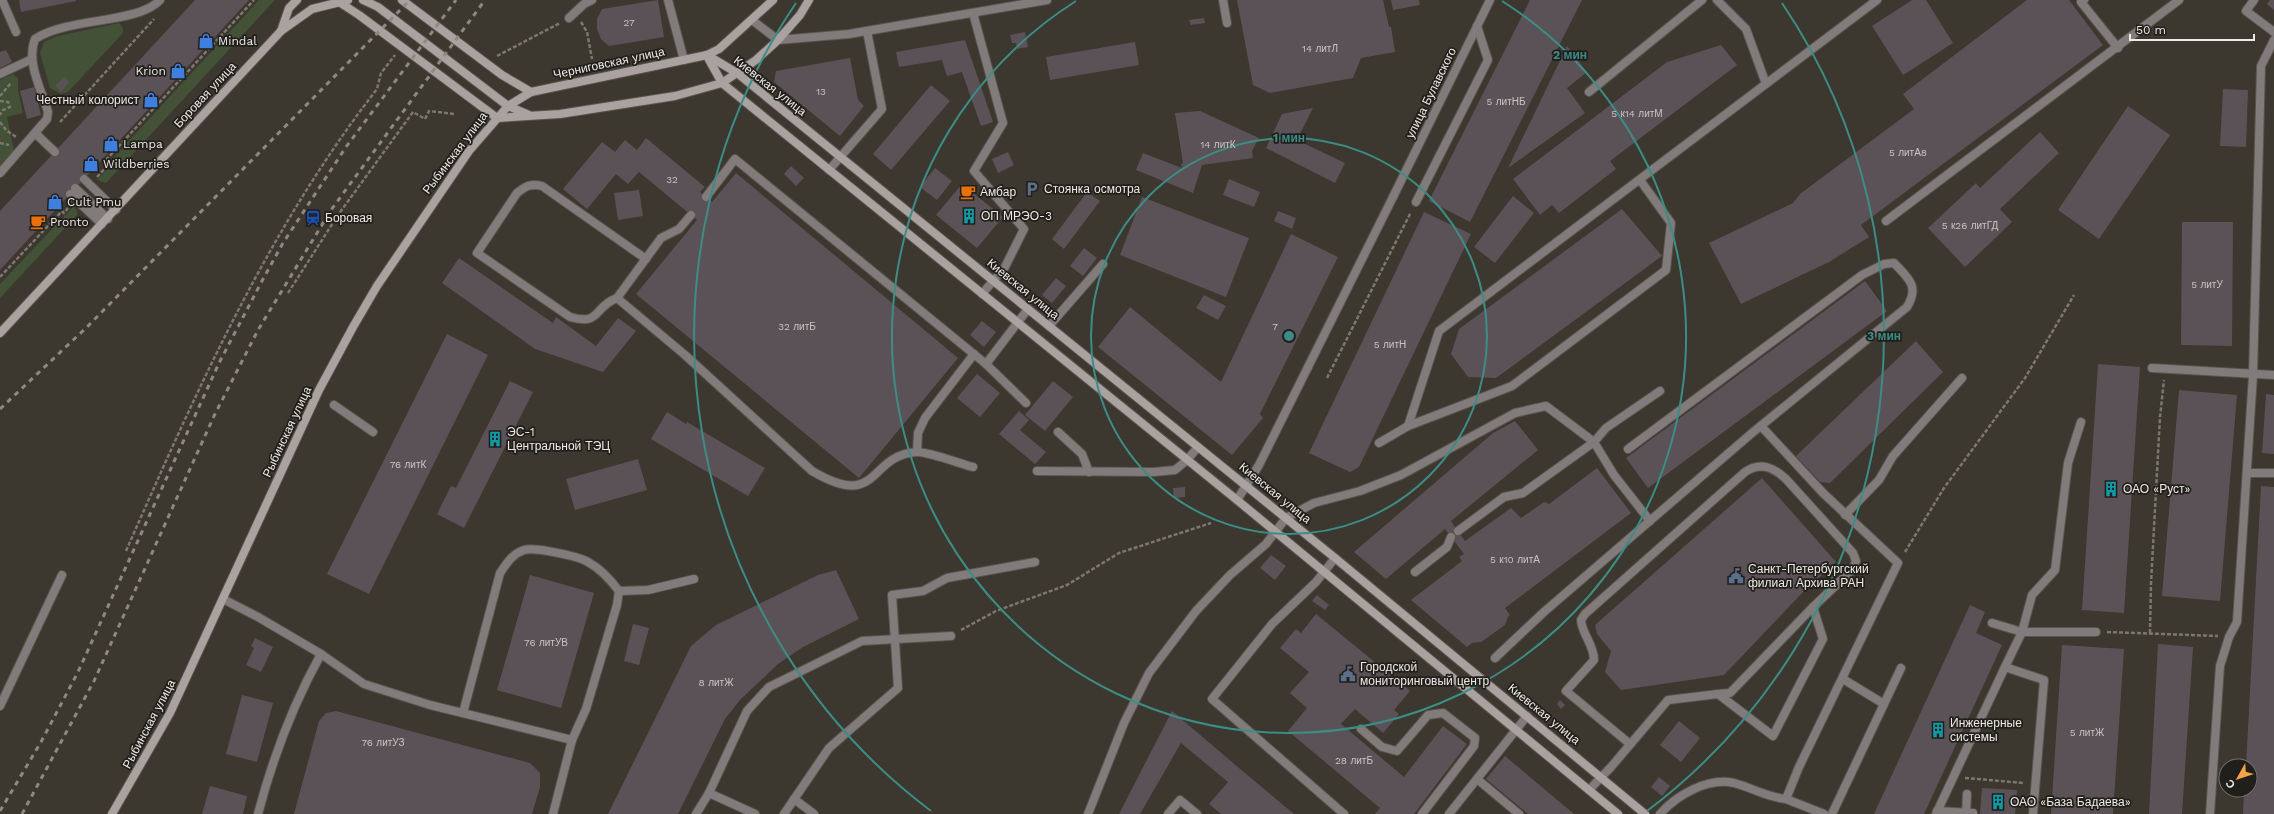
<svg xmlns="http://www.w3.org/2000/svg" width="2274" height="814" font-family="'Work Sans',sans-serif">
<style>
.green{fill:#435136;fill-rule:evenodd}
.building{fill:#5b5257}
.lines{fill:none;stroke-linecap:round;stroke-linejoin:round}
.lane-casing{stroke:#58544c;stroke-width:10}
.street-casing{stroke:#58544c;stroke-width:10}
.secondary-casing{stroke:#58544c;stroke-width:10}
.path{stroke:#7c7770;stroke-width:2.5;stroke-dasharray:4 2;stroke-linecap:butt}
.lane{stroke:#817b7b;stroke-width:8}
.street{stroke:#817b7b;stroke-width:8}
.secondary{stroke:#aaa1a1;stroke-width:8}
.rail{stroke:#8d8882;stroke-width:3;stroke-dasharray:5 5;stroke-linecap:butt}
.ring{fill:none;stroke:#3c8d86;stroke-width:2}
.labels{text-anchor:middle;stroke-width:3.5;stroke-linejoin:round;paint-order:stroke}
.number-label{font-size:10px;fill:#c9c5c2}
.poi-label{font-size:12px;fill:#eeebe6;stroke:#211f1b;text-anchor:start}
.street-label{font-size:12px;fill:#eeebe6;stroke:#211f1b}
.centre{fill:#3c8d86;stroke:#211f1b;stroke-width:2}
.ring-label{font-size:12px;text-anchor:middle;font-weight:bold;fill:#3c8d86;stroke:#211f1b;stroke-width:3.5;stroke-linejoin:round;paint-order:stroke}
</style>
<rect width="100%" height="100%" fill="#3c372f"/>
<g class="green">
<path d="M259,0H275L106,183L97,180L115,161L113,158Z"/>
<path d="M119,23L123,28V33L68,92L61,94L50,88L40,53L44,42L57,36ZM64,76L70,82L61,92L55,86Z"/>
<path d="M13,74L18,78V90L23,113L7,117L14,150L0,169V80Z"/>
<path d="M74,206L78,214L0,298V284Z"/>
</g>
<g class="building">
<path d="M19,0H76V1L21,12Z"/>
<path d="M195,0H249L0,270V211Z"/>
<path d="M658,0L664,37L609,46L601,39L597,29V19L602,9Z"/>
<path d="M1237,0H1383L1389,27H1391L1395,52L1361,58L1353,78L1270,93L1253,85Z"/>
<path d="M1391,0H1419L1420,5L1393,10Z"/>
<path d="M1530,0H1582L1470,222L1429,201Z"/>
<path d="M1912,0H1926L1953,43L1903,75L1872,26Z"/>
<path d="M2027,0H2069L2103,45L1861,225L1869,237L1829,262L1741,304L1709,243L1793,203L1800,194L1914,109L1903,94Z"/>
<path d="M2270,0H2274V10L2267,4Z"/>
<path d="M1204,18L1205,23L1191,25L1189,20Z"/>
<path d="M1025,32L1028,47L1017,49L1016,43H1012L1010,35Z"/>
<path d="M965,40L993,122L981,126L962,72L947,76L942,60L899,67L896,52Z"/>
<path d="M1135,42L1139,65L1050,80L1046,57Z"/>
<path d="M1721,45L1737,65L1610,161L1616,169L1559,213L1552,205L1540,215L1513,179L1667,62Z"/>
<path d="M1567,46L1587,72L1567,88L1585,113L1508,168Z"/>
<path d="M6,50L12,62L0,68V52Z"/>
<path d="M850,58L858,100L864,106L840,136L774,82L776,71Z"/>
<path d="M64,76L70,82L61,92L55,86Z"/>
<path d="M931,85L950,101L891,170L873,154Z"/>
<path d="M34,87L41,115L27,119L20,91Z"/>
<path d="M2223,89L2248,90L2246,147L2220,146Z"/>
<path d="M2128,106L2170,135L2099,239L2058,210Z"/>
<path d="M1313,108L1297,140L1345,163L1335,183L1266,148L1282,114Z"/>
<path d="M1200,111L1259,138L1252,151L1253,158L1202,165L1193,193L1136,170L1143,153L1182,168L1181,164L1183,163L1175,113Z"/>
<path d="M2040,132L2059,153L2000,209L2012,222L1965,267L1928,228L1976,183L1980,188Z"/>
<path d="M646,138L705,187L700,192L712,202L736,173L958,358L859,478L636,294L697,220L639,172L628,184L616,174L587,209L563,189L602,142L615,152L625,140L637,150Z"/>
<path d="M1008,152L1014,165L998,173L992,159Z"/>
<path d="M791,166L804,178L796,186L784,174Z"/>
<path d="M935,168L952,181L937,200L920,187Z"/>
<path d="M1229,179L1260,192L1254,207L1223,195Z"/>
<path d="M962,184L1003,217L977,248L936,215Z"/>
<path d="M639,190L643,216L618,220L614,193Z"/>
<path d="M1087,192L1100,201L1064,249L1052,239Z"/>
<path d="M1513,196L1534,213L1495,263L1474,247Z"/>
<path d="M1142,197L1249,238L1226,297L1120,255Z"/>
<path d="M1622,209L1662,256L1496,378L1468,377L1451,354L1459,329Z"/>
<path d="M1278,211L1296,218L1292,229L1274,221Z"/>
<path d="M1424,212L1471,234L1359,467L1350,472L1309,453Z"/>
<path d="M2182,222H2233L2232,346L2181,345Z"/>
<path d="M1291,234L1338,257L1260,414L1263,418L1232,455L1098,347L1130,307L1221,382Z"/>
<path d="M1084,248L1097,258L1083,276L1070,266Z"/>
<path d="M459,258L553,323L556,317L596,346L618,318L636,331L603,372L535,349L442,283Z"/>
<path d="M1056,278L1066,286L1052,303L1042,295Z"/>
<path d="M1865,281L1887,311L1648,488L1626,458Z"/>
<path d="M1204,295L1226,306L1218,320L1196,308Z"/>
<path d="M982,321L996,332L984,347L970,335Z"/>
<path d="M447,334L488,355L369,594L327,574Z"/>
<path d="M1916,341L1943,372L1830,483L1820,482L1796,456Z"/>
<path d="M2098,364L2140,367L2124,613L2082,610Z"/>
<path d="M977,374L1000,393L980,417L957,398Z"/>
<path d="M510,381L533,392L464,528L437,514L451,486L456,488Z"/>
<path d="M1053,381L1073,397L1045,431L1025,415Z"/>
<path d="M2179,390L2237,395L2220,601L2162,596Z"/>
<path d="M2266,394L2274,395V454L2262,453Z"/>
<path d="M1019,411L1029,420L1020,430L1046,452L1035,464L999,434Z"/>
<path d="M667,412L686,424L687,422L765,468L748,496L651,439Z"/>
<path d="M1515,421L1538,450L1451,521L1465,541L1511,508L1521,518L1544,502L1549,504L1597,468L1631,513L1505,608L1510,615L1508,617L1505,625L1481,642L1472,643L1467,647L1411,600L1462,561L1459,557L1464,554L1445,529L1386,579L1354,552L1493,433Z"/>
<path d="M638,459L647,490L575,510L566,479Z"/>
<path d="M1762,478L1836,562L1805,590L1724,675L1621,690L1605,672L1611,651L1597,634L1595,625Z"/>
<path d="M2261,486L2274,487V814H2243L2244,790H2250V766H2246Z"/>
<path d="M1185,487V497L1174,498L1173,488Z"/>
<path d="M1271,555L1286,566L1275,580L1260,568Z"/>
<path d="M836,570L859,619L803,647L778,664L740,700L725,719L678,814H608L691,646L716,625L818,575Z"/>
<path d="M530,575L594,593L561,708L497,690Z"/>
<path d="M1317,595L1329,605L1325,610L1312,601Z"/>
<path d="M1970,605L1985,612L1976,633L2002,645L1924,814H1874Z"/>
<path d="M1316,614L1410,691L1394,710L1399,714L1383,733L1355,709L1341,724L1404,777L1443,726L1467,744L1414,814H1375L1380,808L1288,731L1307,708L1290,693L1309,672L1280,648L1296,629L1301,633Z"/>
<path d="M633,624L649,628L639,665L624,661Z"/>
<path d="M255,638L273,647L261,672L246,665L254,648L251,646Z"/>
<path d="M2158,644L2193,647L2182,814H2149Z"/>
<path d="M2062,645L2124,649L2113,814H2051Z"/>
<path d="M242,695L273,703L257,762L226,754Z"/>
<path d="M1560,700L1565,705L1561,709L1557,704Z"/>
<path d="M336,711L530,763L540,773V787L532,814H294L319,721L326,713Z"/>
<path d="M1172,711L1239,768L1294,814H1221L1209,804L1228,782L1181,743L1140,814H1119Z"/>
<path d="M1679,721L1700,738L1681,762L1660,745Z"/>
<path d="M1505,756L1574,814H1528L1486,779Z"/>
<path d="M1659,777L1670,786L1662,796L1651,787Z"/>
<path d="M210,786L247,796L243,814H202Z"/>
<path d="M1982,788L2017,790L2015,814H1980Z"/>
</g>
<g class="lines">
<g class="lane-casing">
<g id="lane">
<path d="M2,0L16,32"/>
<path d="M668,0L684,60"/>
<path d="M1223,0L1227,23"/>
<path d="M1717,0L1746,29L1766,84"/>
<path d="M2084,0L2081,2L2118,48"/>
<path d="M2254,0L2246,11L2274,32"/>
<path d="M973,13L1003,123L974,171L1024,229L1005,267L982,294"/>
<path d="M569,18L584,4L592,0"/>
<path d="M0,74L32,59"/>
<path d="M1589,92L1702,0"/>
<path d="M36,134L55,152"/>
<path d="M829,170L882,109L867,31"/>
<path d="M0,173L47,119L48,112C41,89 26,62 35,39C69,17 138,24 160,0"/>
<path d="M84,179L116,210"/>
<path d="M75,188L108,219"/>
<path d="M70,194L102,224"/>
<path d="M706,197L735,159L986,364L1026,403"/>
<path d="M1416,202L1488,60L1477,26"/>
<path d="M691,215L679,229L661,238L617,298L685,355L812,471C880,511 867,456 916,452C927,451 961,464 973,467"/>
<path d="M1886,221L2179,0"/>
<path d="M617,298C593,307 601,326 570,317L477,253L517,193C526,186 531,183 542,186L646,259"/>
<path d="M1049,326L1103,264"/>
<path d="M986,364L1028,309"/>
<path d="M1308,367L1393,197"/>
<path d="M2152,368L2274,375"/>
<path d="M334,405L373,432"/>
<path d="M1408,426L1439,331L1877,0"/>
<path d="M1058,432L1082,454L1089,472"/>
<path d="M1379,443L1408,426L1512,386L1666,270L1671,223L1640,180"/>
<path d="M917,452L918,433L925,418L974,354"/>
<path d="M1037,471L1154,472L1175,470L1187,460L1198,447"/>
<path d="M2248,473H2274"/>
<path d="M1845,515L1879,480L1893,456L1962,378"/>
<path d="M1458,531L1504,497L1523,493L1594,442L1606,428L1660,391"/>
<path d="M1335,558L1316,582L1272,624L1212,699L1344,814"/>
<path d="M1415,572L1447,547L1451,537"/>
<path d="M619,591L648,590L694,579"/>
<path d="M223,599L258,617L321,654L364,684L430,705L572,740"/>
<path d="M1992,623L2022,632H2096"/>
<path d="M1495,658L1545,611L1752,433L1907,307C1920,286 1908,278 1894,263L1884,264L1862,275L1628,449"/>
<path d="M2005,667L2022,632L2032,595L2055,570L2068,463L2081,422"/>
<path d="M1843,679L1884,704"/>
<path d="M0,706L62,575"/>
<path d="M463,713L500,573C507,563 512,554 524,550C535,547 578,556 588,562C601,569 610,579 619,591L617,605L586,709L572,740L553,814"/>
<path d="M1361,729L1382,747L1397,751L1428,715L1443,713L1475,738L1474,746L1422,814"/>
<path d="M1630,744L1566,691L1594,660C1594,644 1582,635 1581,620L1585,614L1745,472C1761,461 1774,468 1786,479L1853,553L1856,561L1853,569L1813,607L1730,693L1718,694"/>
<path d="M1477,779L1519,814"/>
<path d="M1589,790L1611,767L1668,700L1718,694L1773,736L1823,639L1813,607"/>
<path d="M709,793L755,814"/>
<path d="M794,799L814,814"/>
<path d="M1786,799L1824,814"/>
<path d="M1937,811L1973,813"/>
<path d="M258,814C273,757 292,706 321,654"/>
<path d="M696,814L709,793L747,711L769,687L862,641L951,636"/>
<path d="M784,814L829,748L898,688L892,595L923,591L947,578L1035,562"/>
<path d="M1088,814L1124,723L1149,673L1196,611L1230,575L1266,544L1286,518L1314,503L1360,491L1401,475L1515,413L1546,406L1594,442L1614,475L1650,521"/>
<path d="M1168,814L1180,800L1197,814"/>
<path d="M1449,814L1527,716"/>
<path d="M1660,814C1677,795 1708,777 1734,783C1753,788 1766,797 1786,799L1799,767L1898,563L1823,493L1761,426"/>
<path d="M1832,814L1901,668"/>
<path d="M1936,814L2005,667L2044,680L2033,814"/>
<path d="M1966,814L1967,794"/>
<path d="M2210,814L2220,666L2229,637L2237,622L2253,375L2261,66L2274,40"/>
</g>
</g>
<g class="street-casing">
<g id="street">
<path d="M752,20L778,40L849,34L1047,0"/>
<path d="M1393,197L1490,0"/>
<path d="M1237,500L1259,465L1308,367"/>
</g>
</g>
<g class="secondary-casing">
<g id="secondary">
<path d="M363,0L378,7L508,106L529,115"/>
<path d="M402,0L502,75L531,92L707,55L719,49L773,0"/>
<path d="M339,2L359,15L497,118L560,114L675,96L722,83L756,60L778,40L800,15L809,0"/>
<path d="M281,31L289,8L297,0"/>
<path d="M707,55L737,73L1335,558L1645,814"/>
<path d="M707,56L722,83L1237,500L1618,814"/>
<path d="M0,333L281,31L312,9L348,0"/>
<path d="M112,814L170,713L319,390L353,327L377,286L469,151L508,106L531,92"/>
</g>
</g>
<g class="path">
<path d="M581,22L587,32L592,59"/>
<path d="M497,56L560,23"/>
<path d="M0,96L11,83"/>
<path d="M0,101L8,102L10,107L3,110L0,115"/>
<path d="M0,122L6,130L16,137"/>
<path d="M60,122L154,19"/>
<path d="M0,143L9,145"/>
<path d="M97,177L110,163L106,160L254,0"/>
<path d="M0,277L62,211L64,213L68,208"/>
<path d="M288,293L338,215L413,112L425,119L429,111L454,114"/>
<path d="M1327,378L1411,212"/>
<path d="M126,551C197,390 268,229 377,89L381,73L395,55"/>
<path d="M1905,552L1944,488L2025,378L2074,295"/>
<path d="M961,630L996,611L1067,585L1119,553L1211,523"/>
<path d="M2107,632L2218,636"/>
<path d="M2150,633L2151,583L2160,417L2164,380"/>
<path d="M1965,778L2024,783"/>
</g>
<use href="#lane" class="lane"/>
<use href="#street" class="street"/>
<use href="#secondary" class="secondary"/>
<g class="rail">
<path d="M0,409L87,327L410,0"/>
<path d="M0,811L41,742L78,672L219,363L263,279L283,243L346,147L456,0"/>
<path d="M22,814L94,681L214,416L258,330L331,210L485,0"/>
</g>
</g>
<g class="ring">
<circle cx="1289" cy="336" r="198"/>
<path d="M1502 1A397 397 0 1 1 1076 1"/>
<path d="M931 811A595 595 0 0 1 796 3M1782 3A595 595 0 0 1 1647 811"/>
</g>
<defs>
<g id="shop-bare" transform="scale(1.2)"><path d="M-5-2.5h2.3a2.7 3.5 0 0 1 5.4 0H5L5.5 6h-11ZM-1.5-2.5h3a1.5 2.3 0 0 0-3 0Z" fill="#3f7fe0" stroke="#211f1b" stroke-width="2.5" paint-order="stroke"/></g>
<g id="parking-bare" transform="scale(1.2)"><path d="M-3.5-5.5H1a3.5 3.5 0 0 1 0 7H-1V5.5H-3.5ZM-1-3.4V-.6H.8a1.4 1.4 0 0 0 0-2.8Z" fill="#5c6f8a" stroke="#211f1b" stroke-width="2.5" paint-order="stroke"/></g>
<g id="cafe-bare" transform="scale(1.2)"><path d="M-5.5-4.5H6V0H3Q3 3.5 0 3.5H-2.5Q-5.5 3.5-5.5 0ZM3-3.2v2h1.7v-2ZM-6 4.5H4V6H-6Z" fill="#e8710a" stroke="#211f1b" stroke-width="2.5" paint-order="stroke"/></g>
<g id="building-bare" transform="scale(1.2)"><path d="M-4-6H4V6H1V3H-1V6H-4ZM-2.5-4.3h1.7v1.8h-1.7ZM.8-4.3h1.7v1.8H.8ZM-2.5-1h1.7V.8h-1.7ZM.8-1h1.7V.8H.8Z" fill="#0f9aa8" stroke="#211f1b" stroke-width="2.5" paint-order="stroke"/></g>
<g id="station-bare" transform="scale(1.2)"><path d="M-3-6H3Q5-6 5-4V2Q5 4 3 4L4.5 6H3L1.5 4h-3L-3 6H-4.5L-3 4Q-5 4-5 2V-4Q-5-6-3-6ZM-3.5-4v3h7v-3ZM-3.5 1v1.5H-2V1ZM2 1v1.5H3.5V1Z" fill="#1a4fb4" stroke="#211f1b" stroke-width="2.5" paint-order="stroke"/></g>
<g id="civic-bare" transform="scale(1.2)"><path d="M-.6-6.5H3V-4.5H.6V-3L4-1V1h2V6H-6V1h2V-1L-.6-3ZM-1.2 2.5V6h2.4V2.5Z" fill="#5c6f8a" stroke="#211f1b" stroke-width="2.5" paint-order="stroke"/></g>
</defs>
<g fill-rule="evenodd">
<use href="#shop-bare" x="206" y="41"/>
<use href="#shop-bare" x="178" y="71"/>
<use href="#shop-bare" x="151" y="100"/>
<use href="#shop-bare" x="111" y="144"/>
<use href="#shop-bare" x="91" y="164"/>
<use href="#parking-bare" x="1032" y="189"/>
<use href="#cafe-bare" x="968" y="192"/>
<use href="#shop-bare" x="55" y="202"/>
<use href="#building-bare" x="969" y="216"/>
<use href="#station-bare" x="313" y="218"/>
<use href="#cafe-bare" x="38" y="222"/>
<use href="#building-bare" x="495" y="439"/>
<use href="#building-bare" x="2111" y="489"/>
<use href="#civic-bare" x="1736" y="576"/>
<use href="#civic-bare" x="1348" y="674"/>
<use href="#building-bare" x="1938" y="730"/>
<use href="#building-bare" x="1998" y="802"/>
</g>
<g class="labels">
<g class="number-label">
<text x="629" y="26">27</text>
<text x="1320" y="52">14 литЛ</text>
<text x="821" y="95">13</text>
<text x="1506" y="105">5 литНБ</text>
<text x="1637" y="117">5 к14 литМ</text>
<text x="1218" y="148">14 литК</text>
<text x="1908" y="156">5 литА8</text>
<text x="672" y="183">32</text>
<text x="1970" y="229">5 к26 литГД</text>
<text x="2207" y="288">5 литУ</text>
<text x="797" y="330">32 литБ</text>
<text x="1275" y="330">7</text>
<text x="1390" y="348">5 литН</text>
<text x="408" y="468">76 литК</text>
<text x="1515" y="563">5 к10 литА</text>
<text x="546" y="646">76 литУВ</text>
<text x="716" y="686">8 литЖ</text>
<text x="2087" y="736">5 литЖ</text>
<text x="383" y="746">76 литУЗ</text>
<text x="1354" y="764">28 литБ</text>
</g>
<g class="poi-label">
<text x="218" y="45">Mindal</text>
<text x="166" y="75" text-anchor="end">Krion</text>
<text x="139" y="104" text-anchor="end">Честный колорист</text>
<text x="123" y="148">Lampa</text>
<text x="103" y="168">Wildberries</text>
<text x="1044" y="193">Стоянка осмотра</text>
<text x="980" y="196">Амбар</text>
<text x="67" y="206">Cult Pmu</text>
<text x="981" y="220">ОП МРЭО-3</text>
<text x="325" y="222">Боровая</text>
<text x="50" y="226">Pronto</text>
<text x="507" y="436">ЭС-1<tspan x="507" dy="14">Центральной ТЭЦ</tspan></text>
<text x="2123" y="493">ОАО «Руст»</text>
<text x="1748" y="573">Санкт-Петербургский<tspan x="1748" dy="14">филиал Архива РАН</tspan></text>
<text x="1360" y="671">Городской<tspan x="1360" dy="14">мониторинговый центр</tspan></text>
<text x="1950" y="727">Инженерные<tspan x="1950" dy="14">системы</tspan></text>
<text x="2010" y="806">ОАО «База Бадаева»</text>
</g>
<g class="street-label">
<text transform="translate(609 63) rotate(-12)" y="4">Черниговская улица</text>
<text transform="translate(770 86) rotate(38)" y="4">Киевская улица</text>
<text transform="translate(1431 93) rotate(-64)" y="4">улица Булавского</text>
<text transform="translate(205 95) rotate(-47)" y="4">Боровая улица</text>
<text transform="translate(455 153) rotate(-53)" y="4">Рыбинская улица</text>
<text transform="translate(1023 289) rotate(39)" y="4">Киевская улица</text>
<text transform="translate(287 432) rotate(-65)" y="4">Рыбинская улица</text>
<text transform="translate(1275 493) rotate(39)" y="4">Киевская улица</text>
<text transform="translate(1544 714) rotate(39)" y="4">Киевская улица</text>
<text transform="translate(149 724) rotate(-62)" y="4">Рыбинская улица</text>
</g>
</g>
<circle cx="1289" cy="336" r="6" class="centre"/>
<g class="ring-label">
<text x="1570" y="59">2 мин</text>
<text x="1289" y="142">1 мин</text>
<text x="1884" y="340">3 мин</text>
</g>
<g transform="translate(2238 778) rotate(231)"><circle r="19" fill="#211f1b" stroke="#73716c"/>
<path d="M0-3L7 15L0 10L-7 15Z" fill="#f4a443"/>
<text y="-6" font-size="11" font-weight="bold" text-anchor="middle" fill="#eeebe6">С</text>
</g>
<path d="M2130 34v6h124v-6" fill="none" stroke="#eeebe6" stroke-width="2"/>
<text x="2136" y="34" font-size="12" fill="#eeebe6" stroke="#211f1b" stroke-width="3" paint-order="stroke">50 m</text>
</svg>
